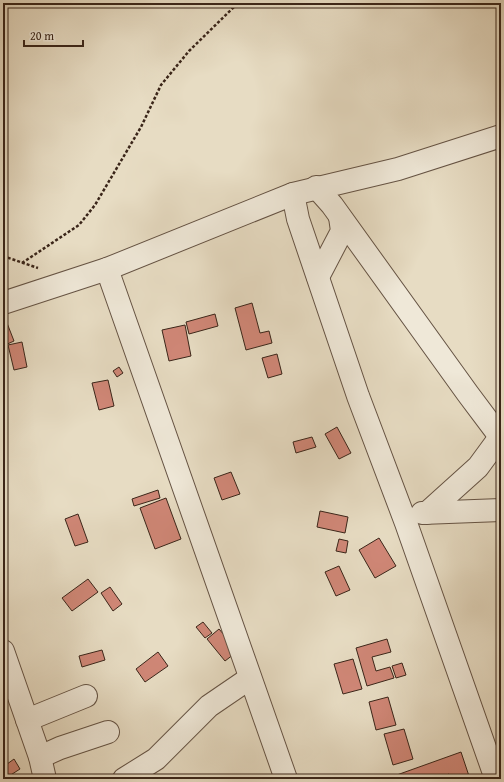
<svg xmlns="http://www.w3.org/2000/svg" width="504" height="782" font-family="'Gentium Book Plus',serif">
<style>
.building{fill:#d08777;stroke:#3a2519}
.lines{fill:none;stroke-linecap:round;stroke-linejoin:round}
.minor-casing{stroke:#655344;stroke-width:24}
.path{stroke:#3a2519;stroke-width:2.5;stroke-dasharray:3 2;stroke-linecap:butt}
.minor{stroke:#efe8d8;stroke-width:22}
</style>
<rect width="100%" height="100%" fill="#e7dcc3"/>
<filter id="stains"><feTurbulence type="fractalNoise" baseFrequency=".005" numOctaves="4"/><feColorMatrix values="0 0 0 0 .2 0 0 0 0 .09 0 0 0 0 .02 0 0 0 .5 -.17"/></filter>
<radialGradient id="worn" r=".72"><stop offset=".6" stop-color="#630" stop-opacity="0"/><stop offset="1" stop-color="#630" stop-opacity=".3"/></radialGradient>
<g class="building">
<path d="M252,303L260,333L269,331L272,343L246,350L235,308Z"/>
<path d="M215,314L218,326L189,334L186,322Z"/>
<path d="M7,323L14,341L3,346V324Z"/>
<path d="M185,325L191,356L169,361L162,330Z"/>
<path d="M22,342L27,367L14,370L8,345Z"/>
<path d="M277,354L282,374L268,378L262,358Z"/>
<path d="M119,367L123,373L117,377L113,371Z"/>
<path d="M108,380L114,406L99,410L92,383Z"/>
<path d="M337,427L351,453L339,459L325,434Z"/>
<path d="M312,437L316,447L296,453L293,442Z"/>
<path d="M231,472L240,494L222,500L214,478Z"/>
<path d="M158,490L160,498L134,506L132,499Z"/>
<path d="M166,498L181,539L155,549L140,508Z"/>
<path d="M320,511L348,517L345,533L317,527Z"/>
<path d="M78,514L88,542L75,546L65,519Z"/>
<path d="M379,538L396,566L375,578L359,550Z"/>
<path d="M339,539L348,541L346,553L336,551Z"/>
<path d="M339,566L350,590L336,596L325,572Z"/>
<path d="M88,579L98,592L72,611L62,598Z"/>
<path d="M110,587L122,604L113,611L101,593Z"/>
<path d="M203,622L212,633L205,638L196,627Z"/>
<path d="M219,629L238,651L225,661L207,639Z"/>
<path d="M387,639L391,652L372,657L376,671L390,667L394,678L367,686L356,648Z"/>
<path d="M102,650L105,660L82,667L79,656Z"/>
<path d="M158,652L168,666L145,682L136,669Z"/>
<path d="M353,659L362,689L343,694L334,664Z"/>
<path d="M402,663L406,675L396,678L392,666Z"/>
<path d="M388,697L396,725L376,730L369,702Z"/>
<path d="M404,729L413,759L393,765L384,734Z"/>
<path d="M461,752L470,779H451L449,774L436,779H395L394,776Z"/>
<path d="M14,759L20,769L6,778L3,774V767Z"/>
</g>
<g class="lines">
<g class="minor-casing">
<g id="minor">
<path d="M316,187L332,205L468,394L501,438"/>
<path d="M293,194L298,219L358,396L406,523L496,779"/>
<path d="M107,269L286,779"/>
<path d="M318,277L342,231L340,217"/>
<path d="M3,303L107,269L293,194L398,169L501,136"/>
<path d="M422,513L501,510"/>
<path d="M427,513L478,467L500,437"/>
<path d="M3,651L40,757L45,779"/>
<path d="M27,720L86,696"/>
<path d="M40,757L60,748L108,732"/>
<path d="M124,779L156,759L209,706L250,678"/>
</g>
</g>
<g class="path">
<path d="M3,256L38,268"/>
<path d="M22,263L79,225L95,205L141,127L161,85L189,51L238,3"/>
</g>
<use href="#minor" class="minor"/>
</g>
<rect width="504" height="782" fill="none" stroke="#e7dcc3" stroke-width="16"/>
<rect x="4" y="4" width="496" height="774" fill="none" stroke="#3a2519" stroke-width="2"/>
<rect x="8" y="8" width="488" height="766" fill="none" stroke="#3a2519"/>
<path d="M24 40v6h59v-6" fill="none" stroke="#3a2519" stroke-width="2"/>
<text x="30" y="40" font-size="12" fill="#3a2519" stroke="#efe8d8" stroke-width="3" paint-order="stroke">20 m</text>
<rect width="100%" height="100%" filter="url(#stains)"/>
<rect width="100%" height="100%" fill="url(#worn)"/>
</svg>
